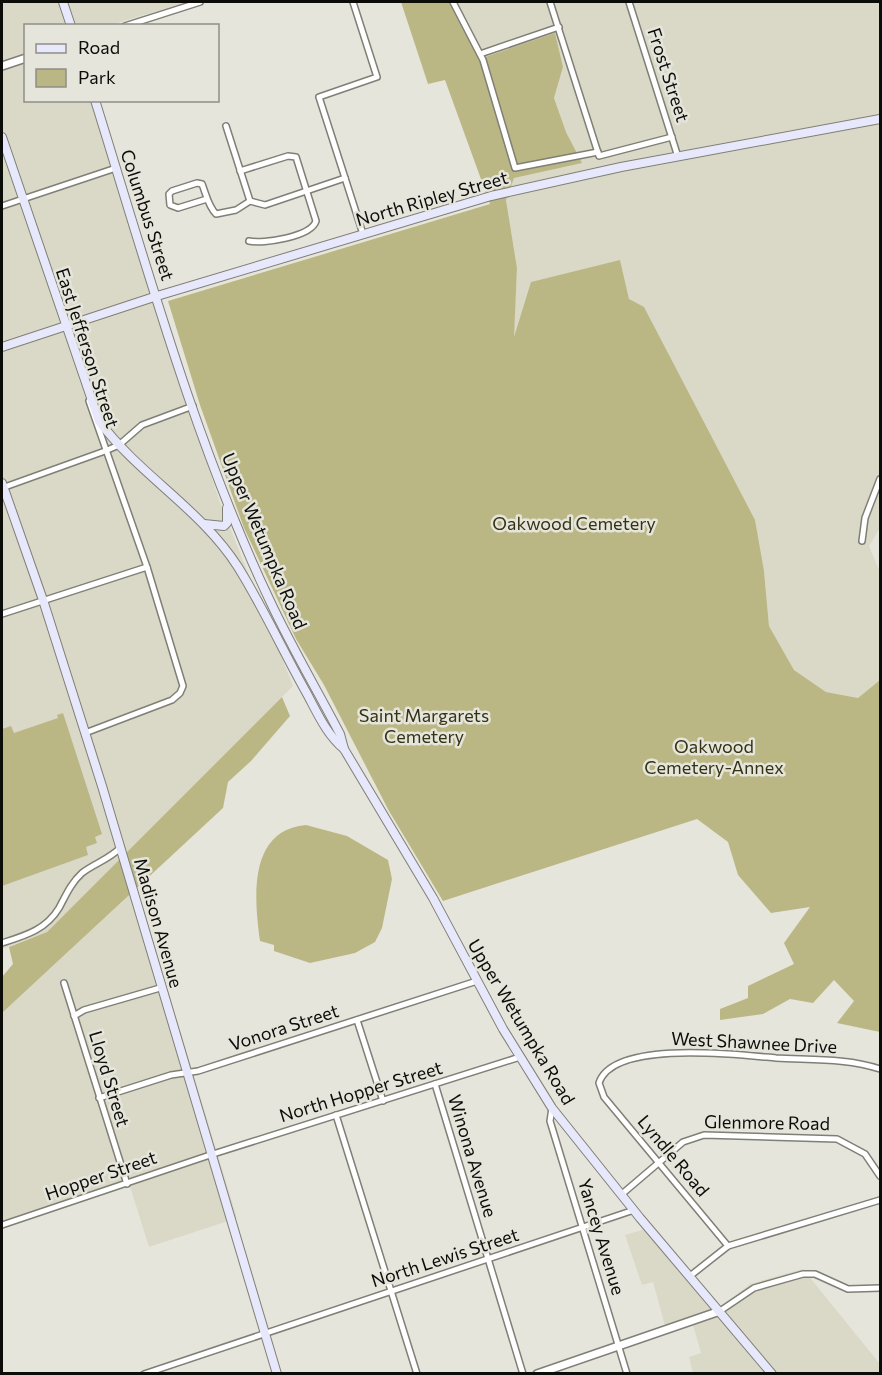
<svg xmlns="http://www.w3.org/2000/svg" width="882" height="1375" font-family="Commissioner,sans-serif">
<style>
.built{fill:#dad9c8}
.green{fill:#bbb784}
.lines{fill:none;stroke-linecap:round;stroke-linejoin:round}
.minor-casing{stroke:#7f7f76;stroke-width:8}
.tertiary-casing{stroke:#7f7f76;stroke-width:10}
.secondary-casing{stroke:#7f7f76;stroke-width:10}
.minor{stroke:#fff;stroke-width:5}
.tertiary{stroke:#fff;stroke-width:7}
.secondary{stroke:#e7e8fb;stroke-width:8}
.labels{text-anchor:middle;stroke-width:5;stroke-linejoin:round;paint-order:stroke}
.street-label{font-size:18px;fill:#0c0c09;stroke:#e5e5dc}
.park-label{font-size:18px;fill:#343212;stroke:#e5e5dc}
</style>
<rect width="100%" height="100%" fill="#e5e5dc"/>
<g class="built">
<path d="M2,2H186L111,25L26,26V100L91,101L219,500L293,686L47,932L2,949Z"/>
<path d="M451,2H880V528L869,546L880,572V680L858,698L826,692L794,670L769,626L764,571L629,299L620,261L532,282L513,341L517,268L506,200L514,177L581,162L566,132L554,98L563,67L555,34L479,59Z"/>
<path d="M137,888L237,1218L149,1247L128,1180L2,1221V1013Z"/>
<path d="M652,1227L721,1307L750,1284L803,1269L880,1364V1373H693L689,1357L701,1353L693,1325L667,1333L653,1282L642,1285L625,1235Z"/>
</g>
<g class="green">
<path d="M401,2H451L479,59L555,33L563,67L554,98L566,132L582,163L514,178L506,200L517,268L514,337L531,282L620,260L629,299L644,307L755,520L764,571L769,626L794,670L826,692L858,698L880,680V1032L837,1023L854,1001L834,980L813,1003L790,999L763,1014L720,1020V1009L748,998V986L794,964L784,943L810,907L771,913L738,875L728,842L697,819L443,901L389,811L324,685L296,639L244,528L200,405L168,301L490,204L445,80L428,84Z"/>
<path d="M282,697L290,716L251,761L228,782L223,808L2,1013V977L13,964L9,947L47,932Z"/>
<path d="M63,713L102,834L95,837L97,843L86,847L88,855L2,886V729L11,726L14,733L58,718L57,715Z"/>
<path d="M306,825L347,836L388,860L392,879L382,928L375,942L355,953L310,963L274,951V945L260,941C254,898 248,830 306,825Z"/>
</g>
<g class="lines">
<g class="minor-casing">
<g id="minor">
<path d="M353,2L377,77L319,97L363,234"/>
<path d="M453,2L483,60L515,168L598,152"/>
<path d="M550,2L599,156L672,137"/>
<path d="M629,2L678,157"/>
<path d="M125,26L200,2"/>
<path d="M480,54L559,27"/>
<path d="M226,126L250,201L265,205L345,178"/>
<path d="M240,171L288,156L296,157L316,221C311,237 263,244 249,241"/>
<path d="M207,199L178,208L170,205L169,194L172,191L197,183L202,184C206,194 208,206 216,214L236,210L250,201"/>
<path d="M2,206L116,168"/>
<path d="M2,488L105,451L119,445L142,425L193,406"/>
<path d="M862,541L865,518L880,479"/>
<path d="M2,614L147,567"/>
<path d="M85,733L172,700L180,693L183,686L147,567L89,401"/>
<path d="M2,943C24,936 46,930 59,908C66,895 71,883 82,873C95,863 110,859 121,847"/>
<path d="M64,983L127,1184"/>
<path d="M74,1016L84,1010L160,988"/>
<path d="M357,1020L383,1101"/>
<path d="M435,1084L523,1374"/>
<path d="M99,1098L171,1075L198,1071L477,981"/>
<path d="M552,1108L550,1121L627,1374"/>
<path d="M336,1115L417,1374"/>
<path d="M622,1194L683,1142L704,1135L837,1139L865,1154L880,1176"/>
<path d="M2,1225L210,1155L520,1057"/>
<path d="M728,1246L604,1097L599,1083C613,1039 741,1055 776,1058C810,1060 848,1058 880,1069"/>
<path d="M690,1276L728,1246L880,1200"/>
<path d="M720,1311L754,1288L803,1274H815L848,1289L880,1288"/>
<path d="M144,1374L634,1210"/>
</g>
</g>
<g class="tertiary-casing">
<g id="tertiary">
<path d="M2,66L26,58"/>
<path d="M537,1374L720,1311"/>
</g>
</g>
<g class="secondary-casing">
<g id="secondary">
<path d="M63,2L71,26"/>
<path d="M95,100C147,267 195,443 270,601C291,646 317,690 340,734L344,749"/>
<path d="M2,137L99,421C139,475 201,509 238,567C263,607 283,651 306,692C317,712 326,734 344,749L433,898L503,1029L552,1108L640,1218L772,1374"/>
<path d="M2,347L157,296L491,196L621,167L880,119"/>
<path d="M2,483L43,600L102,786L277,1374"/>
<path d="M204,524L224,526L227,523V508"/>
</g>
</g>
<use href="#minor" class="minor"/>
<use href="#tertiary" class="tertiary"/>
<use href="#secondary" class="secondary"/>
</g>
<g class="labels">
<g class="street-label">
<text transform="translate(668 75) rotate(72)" y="6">Frost Street</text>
<text transform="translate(432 199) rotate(-16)" y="6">North Ripley Street</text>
<text transform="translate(147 215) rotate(72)" y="6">Columbus Street</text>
<text transform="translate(87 348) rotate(72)" y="6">East Jefferson Street</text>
<text transform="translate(264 541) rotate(67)" y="6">Upper Wetumpka Road</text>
<text transform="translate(158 923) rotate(74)" y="6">Madison Avenue</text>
<text transform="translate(521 1022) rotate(59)" y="6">Upper Wetumpka Road</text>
<text transform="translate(284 1028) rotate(-18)" y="6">Vonora Street</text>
<text transform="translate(754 1043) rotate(3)" y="6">West Shawnee Drive</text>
<text transform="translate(109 1079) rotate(73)" y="6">Lloyd Street</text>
<text transform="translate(361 1092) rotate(-17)" y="6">North Hopper Street</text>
<text transform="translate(767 1123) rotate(1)" y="6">Glenmore Road</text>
<text transform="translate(472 1156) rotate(73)" y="6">Winona Avenue</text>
<text transform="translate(673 1156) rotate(50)" y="6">Lyndle Road</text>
<text transform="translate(101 1176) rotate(-19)" y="6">Hopper Street</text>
<text transform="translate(601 1237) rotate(73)" y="6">Yancey Avenue</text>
<text transform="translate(445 1258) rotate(-18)" y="6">North Lewis Street</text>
</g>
<g class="park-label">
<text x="574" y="530">Oakwood Cemetery</text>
<text x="424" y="722">Saint Margarets<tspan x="424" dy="21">Cemetery</tspan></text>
<text x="714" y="753">Oakwood<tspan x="714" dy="21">Cemetery-Annex</tspan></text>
</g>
</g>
<rect width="882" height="1375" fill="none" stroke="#0c0c09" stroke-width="6"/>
<rect x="24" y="24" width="195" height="78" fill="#e5e5dc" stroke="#8e8e88" stroke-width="1.5"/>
<rect x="36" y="44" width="30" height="9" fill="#e7e8fb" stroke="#8e8e88" stroke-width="1.5"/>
<text x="78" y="54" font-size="18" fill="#0c0c09">Road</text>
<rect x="36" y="69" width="30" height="18" fill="#bbb784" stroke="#8e8e88" stroke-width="1.5"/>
<text x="78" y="84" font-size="18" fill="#0c0c09">Park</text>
</svg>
